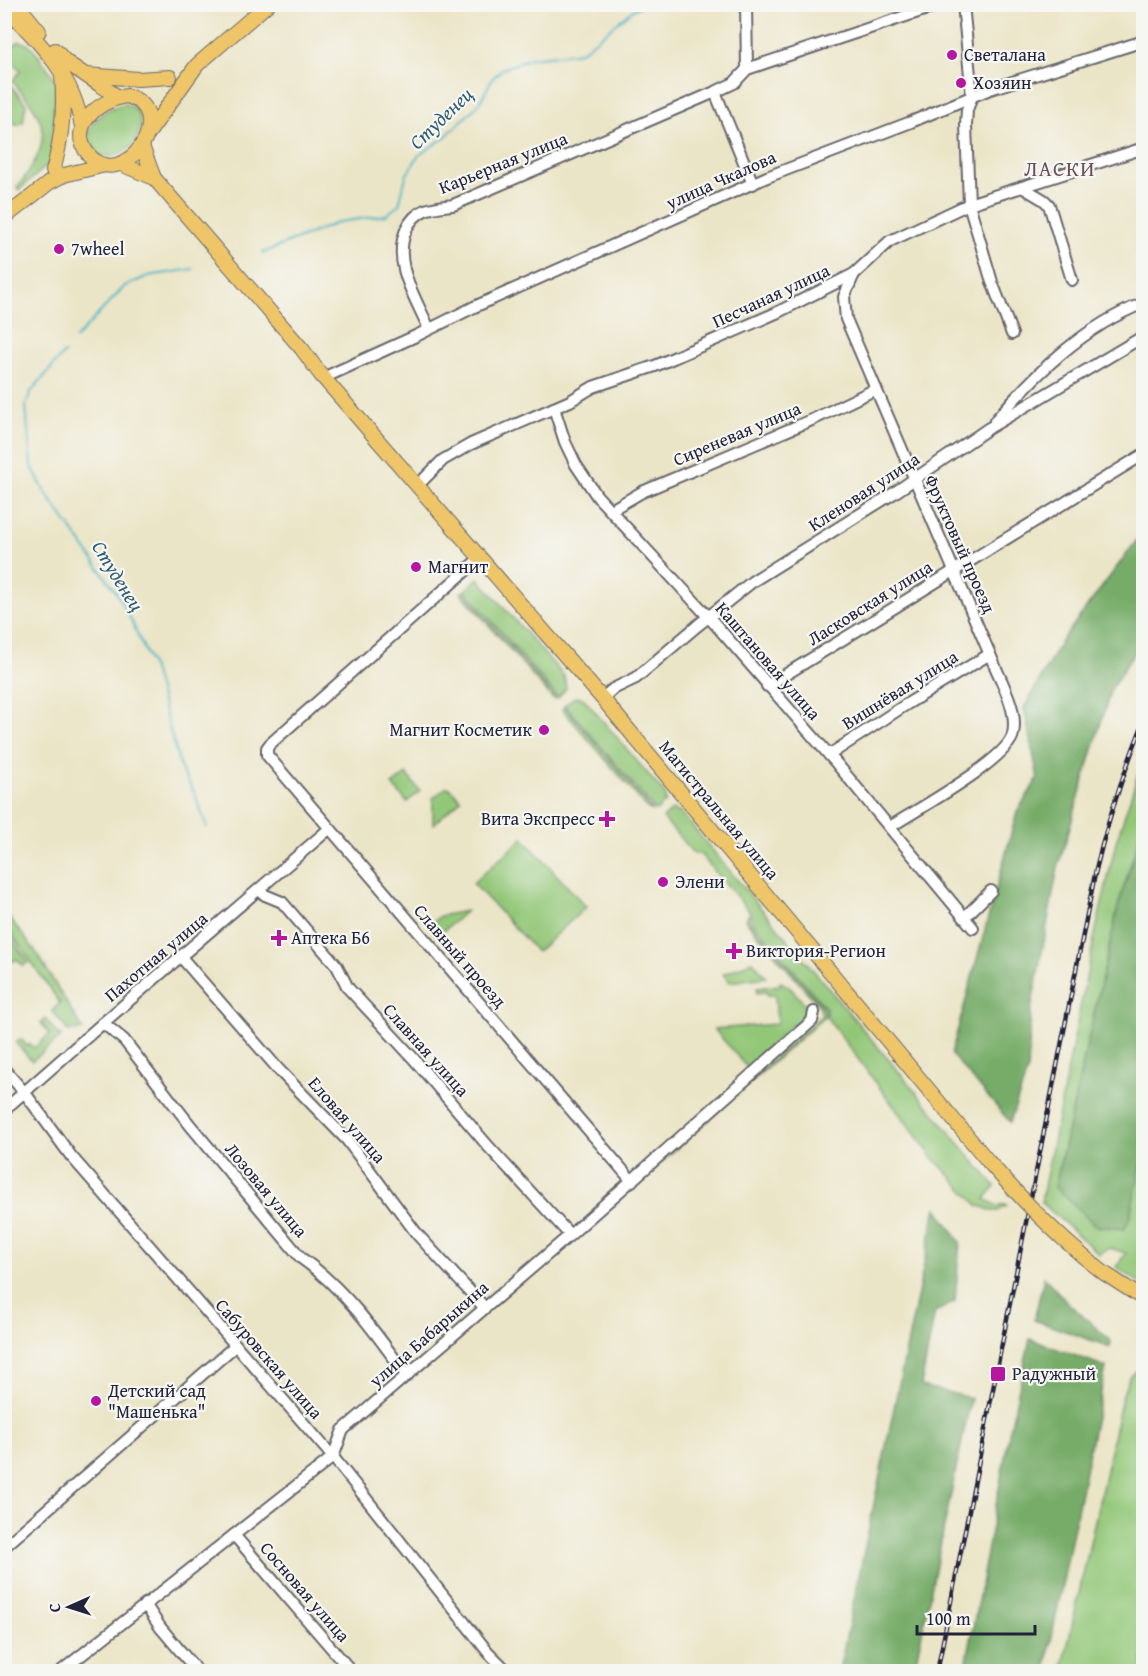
<svg xmlns="http://www.w3.org/2000/svg" width="1148" height="1676" font-family="'Gentium Book Plus',serif">
<style>
.green{fill:#93c778;stroke:#5a745a;stroke-width:1.5}
.forest{fill:#76ac68;stroke:#4c6752;stroke-width:1.5}
.lines{fill:none;stroke-linecap:round;stroke-linejoin:round}
.stream{stroke:#46b2c4;stroke-width:2}
.minor-casing{stroke:#68666c;stroke-width:14}
.major-casing{stroke:#68666c;stroke-width:16}
.minor{stroke:#fff;stroke-width:10}
.major{stroke:#eec569;stroke-width:14}
.rail-casing{stroke:#22223b;stroke-width:4.5}
.rail{stroke:#f6f6f2;stroke-width:2;stroke-dasharray:7;stroke-linecap:butt}
.major-bridge-casing{stroke:#68666c;stroke-width:16;stroke-linecap:butt}
.major-bridge{stroke:#eec569;stroke-width:14}
.poi-dot{fill:#b5179e;stroke:#f6f6f2;stroke-width:2}
.labels{text-anchor:middle;stroke-width:4.5;stroke-linejoin:round;paint-order:stroke}
.poi-label{font-size:18px;fill:#22223b;stroke:#f6f6f2;text-anchor:start}
.street-label{font-size:18px;fill:#22223b;stroke:#f6f6f2}
.water-label{font-size:20px;font-style:italic;fill:#305c72;stroke:#f6f6f2}
.quarter-label{font-size:21px;letter-spacing:1.5px;fill:#6a505b;stroke:#f6f6f2}
</style>
<rect width="100%" height="100%" fill="#f6f6f2"/>
<filter id="ink" filterUnits="userSpaceOnUse"><feTurbulence type="fractalNoise" baseFrequency=".0167" numOctaves="2"/><feDisplacementMap in="SourceGraphic" scale="12" xChannelSelector="R" yChannelSelector="G"/><feConvolveMatrix kernelMatrix="1 2 1 2 8 2 1 2 1" color-interpolation-filters="sRGB"/></filter>
<filter id="wash" filterUnits="userSpaceOnUse"><feTurbulence type="fractalNoise" baseFrequency=".008" numOctaves="4" result="noise"/><feDisplacementMap in="SourceGraphic" scale="24" xChannelSelector="R" yChannelSelector="G"/><feGaussianBlur stdDeviation="1.35" result="paint"/><feColorMatrix in="noise" values="0 0 0 0 0 0 0 0 0 0 0 0 0 0 0 0 0 1.4 0 .05"/><feComposite in="paint" operator="in"/></filter>
<g filter="url(#wash)">
<rect width="100%" height="100%" fill="#ebe5c7"/>
<g class="green">
<path d="M20,41L31,46L52,74L56,83L51,160L48,165L19,190L17,187C24,180 28,172 33,164C55,128 35,108 12,81L21,71L7,56L6,53L15,44Z"/>
<path d="M5,79L26,104L23,122L15,125L5,112Z"/>
<path d="M124,104C158,111 135,166 99,155C73,135 101,108 124,104Z"/>
<path d="M478,578L564,676L566,688L558,698L465,590Z"/>
<path d="M463,591L556,699L552,698L461,593Z"/>
<path d="M579,697L584,699L665,794L666,802L656,811L565,705L573,698Z"/>
<path d="M564,706L653,811L648,809L562,709Z"/>
<path d="M1143,759V826L1119,903L1055,1187L1124,1229L1129,1219L1143,1155V1285L1116,1267L1126,1253C1112,1251 1114,1243 1099,1254L1041,1202L1094,939L1116,842Z"/>
<path d="M406,774L420,791L407,802L392,785Z"/>
<path d="M447,787L450,788L461,800L433,824V798Z"/>
<path d="M672,810L681,813L995,1186L985,1199L997,1206L1005,1204L1007,1205L998,1211H992L978,1205L933,1158L827,1018L826,1008L752,921L751,913L700,854L693,853L663,818Z"/>
<path d="M523,838L586,907L537,952L473,883Z"/>
<path d="M4,911L36,952L83,1030L68,1031L52,1011L60,1003L5,925Z"/>
<path d="M466,911L438,936L429,926L440,916Z"/>
<path d="M749,914V921L823,1007L825,1011V1016L583,1232L582,1230L637,1183L822,1015L820,1007L746,921V918Z"/>
<path d="M4,929L28,962L23,966L17,959L12,962L5,955Z"/>
<path d="M753,961L766,977L730,982L723,974Z"/>
<path d="M780,982C791,985 808,1006 810,1017L798,1027L792,1025L778,1039L779,1046L749,1070L714,1029L777,1024L775,995H768L766,992L757,993V988L780,985Z"/>
<path d="M45,1019L61,1037L32,1061L16,1043L21,1039L27,1046L30,1044L34,1048L50,1034L41,1023Z"/>
<path d="M1138,1370H1143V1671H1062L1122,1397L1130,1375Z"/>
</g>
<g class="forest">
<path d="M1143,532V639L1111,689L1058,867L1031,1010L1028,1069L1010,1122L951,1054L1017,812L1038,778L1024,708L1060,643Z"/>
<path d="M1143,826L1144,1155L1129,1219L1124,1229L1096,1226L1055,1187L1119,903Z"/>
<path d="M936,1207L960,1242L955,1302L935,1312L921,1386L971,1398L914,1671H839Z"/>
<path d="M1044,1277L1067,1302L1111,1341L1110,1347L1034,1320Z"/>
<path d="M1030,1339L1106,1367L1045,1671H965L1010,1429Z"/>
</g>
<g class="lines">
<g class="stream">
<path d="M263,253L339,222L386,215L399,205L406,176L419,155L444,138L479,104L492,79L502,69L531,58L581,52L633,10L644,4"/>
<path d="M75,339L125,286L148,276L193,269"/>
<path d="M64,353L30,393L26,406L31,465L45,492L116,592L131,620L153,669L181,769L194,792L207,827"/>
</g>
</g>
</g>
<g filter="url(#ink)">
<g class="lines">
<g class="minor-casing">
<g id="minor">
<path d="M746,4L747,69"/>
<path d="M963,4L972,96L967,110L966,125L969,204L992,282L1012,334"/>
<path d="M753,184L715,92L734,83L747,69L942,4"/>
<path d="M1022,187L1044,200L1049,205L1072,280"/>
<path d="M854,274L844,297L846,319L994,664C1003,685 1018,711 1013,734C1008,760 914,811 890,827"/>
<path d="M429,329C416,298 392,264 406,230C410,221 416,214 425,210C434,207 444,206 453,205L715,92"/>
<path d="M323,378L418,335L474,307L767,177L911,122L990,89L1144,41"/>
<path d="M554,408L565,442L576,465L597,496L715,624L837,764L973,928"/>
<path d="M995,421C1036,373 1084,326 1144,303"/>
<path d="M417,486L443,460L471,444L570,401L593,387L655,366L776,313L854,274L890,241L969,204L1144,148"/>
<path d="M611,510L642,492L814,419L876,389"/>
<path d="M480,558L270,744L267,748V755L632,1181"/>
<path d="M767,686L1144,454"/>
<path d="M602,698L613,689L636,678L697,626L753,581L894,493L989,428L1144,336"/>
<path d="M829,755L907,704L990,654"/>
<path d="M259,890L265,895L282,902L337,966L348,988L413,1058L488,1146L570,1235"/>
<path d="M965,917L991,891"/>
<path d="M181,957L279,1070L347,1140L417,1234L484,1307"/>
<path d="M103,1023L124,1040L190,1125L301,1258C344,1288 376,1333 407,1376"/>
<path d="M4,1069L25,1093L71,1156L333,1457L488,1652L508,1672"/>
<path d="M4,1110L103,1023L329,829"/>
<path d="M234,1535L352,1672"/>
<path d="M4,1547L236,1345"/>
<path d="M145,1604L160,1627L198,1672"/>
<path d="M60,1672L333,1457L343,1430L570,1235L812,1021L814,1012"/>
</g>
</g>
<g class="major-casing">
<g id="major">
<path d="M17,4L39,31"/>
<path d="M4,6C41,44 73,74 82,127"/>
<path d="M55,50L66,62L118,97"/>
<path d="M86,75L138,79L170,77"/>
<path d="M127,96C181,111 123,195 89,155C65,127 100,99 127,96Z"/>
<path d="M147,135L197,65L268,4"/>
<path d="M142,146L154,178L302,349L321,375L602,698L988,1161"/>
<path d="M121,164L154,178"/>
<path d="M53,171C62,139 65,110 62,76"/>
<path d="M4,218L50,182L64,175L105,165"/>
<path d="M1104,1273L1144,1299"/>
</g>
</g>
<use href="#minor" class="minor"/>
<use href="#major" class="major"/>
<g class="rail-casing">
<path id="rail" d="M937,1672L1095,874C1107,821 1124,771 1144,721"/>
</g>
<use href="#rail" class="rail"/>
<g class="major-bridge-casing">
<path id="major-bridge" d="M988,1161C1023,1201 1061,1240 1104,1273"/>
</g>
<use href="#major-bridge" class="major-bridge"/>
</g>
</g>
<g class="poi-dot">
<circle cx="952" cy="55" r="6"/>
<circle cx="961" cy="83" r="6"/>
<circle cx="59" cy="249" r="6"/>
<circle cx="416" cy="567" r="6"/>
<circle cx="544" cy="730" r="6"/>
<path d="M604 810h6v6h6v6h-6v6h-6v-6h-6v-6h6z"/>
<circle cx="663" cy="882" r="6"/>
<path d="M276 929h6v6h6v6h-6v6h-6v-6h-6v-6h6z"/>
<path d="M731 942h6v6h6v6h-6v6h-6v-6h-6v-6h6z"/>
<rect x="990" y="1366" width="16" height="16" rx="3"/>
<circle cx="96" cy="1401" r="6"/>
</g>
<g class="labels">
<g class="poi-label">
<text x="964" y="61">Светалана</text>
<text x="973" y="89">Хозяин</text>
<text x="71" y="255">7wheel</text>
<text x="428" y="573">Магнит</text>
<text x="532" y="736" text-anchor="end">Магнит Косметик</text>
<text x="595" y="825" text-anchor="end">Вита Экспресс</text>
<text x="675" y="888">Элени</text>
<text x="291" y="944">Аптека Б6</text>
<text x="746" y="957">Виктория-Регион</text>
<text x="1012" y="1380">Радужный</text>
<text x="108" y="1397">Детский сад<tspan x="108" dy="21">"Машенька"</tspan></text>
</g>
<g class="street-label">
<text transform="translate(503 163) rotate(-22)" y="6">Карьерная улица</text>
<text transform="translate(721 180) rotate(-24)" y="6">улица Чкалова</text>
<text transform="translate(771 296) rotate(-25)" y="6">Песчаная улица</text>
<text transform="translate(737 434) rotate(-23)" y="6">Сиреневая улица</text>
<text transform="translate(864 492) rotate(-33)" y="6">Кленовая улица</text>
<text transform="translate(960 544) rotate(66)" y="6">Фруктовый проезд</text>
<text transform="translate(870 603) rotate(-32)" y="6">Ласковская улица</text>
<text transform="translate(768 661) rotate(49)" y="6">Каштановая улица</text>
<text transform="translate(900 690) rotate(-32)" y="6">Вишнёвая улица</text>
<text transform="translate(719 810) rotate(50)" y="6">Магистральная улица</text>
<text transform="translate(460 956) rotate(49)" y="6">Славный проезд</text>
<text transform="translate(156 957) rotate(-40)" y="6">Пахотная улица</text>
<text transform="translate(426 1050) rotate(48)" y="6">Славная улица</text>
<text transform="translate(347 1120) rotate(49)" y="6">Еловая улица</text>
<text transform="translate(266 1190) rotate(50)" y="6">Лозовая улица</text>
<text transform="translate(429 1334) rotate(-41)" y="6">улица Бабарыкина</text>
<text transform="translate(269 1359) rotate(49)" y="6">Сабуровская улица</text>
<text transform="translate(305 1592) rotate(49)" y="6">Сосновая улица</text>
</g>
<g class="water-label">
<text transform="translate(441 118) rotate(-44)" y="7">Студенец</text>
<text transform="translate(118 576) rotate(58)" y="7">Студенец</text>
</g>
<g class="quarter-label">
<text x="1060" y="176">ЛАСКИ</text>
</g>
</g>
<rect width="1148" height="1676" fill="none" stroke="#f6f6f2" stroke-width="24"/>
<g transform="translate(69 1607) rotate(267)" stroke="#f6f6f2" stroke-width="4.5" paint-order="stroke">
<path d="M0-4.5L10 22L0 15L-10 22Z" fill="#22223b"/>
<text y="-9" font-size="16" font-weight="bold" text-anchor="middle" fill="#22223b">С</text>
</g>
<path d="M917 1625v9h118v-9" fill="none" stroke="#22223b" stroke-width="3"/>
<text x="926" y="1625" font-size="18" fill="#22223b" stroke="#f6f6f2" stroke-width="4.5" paint-order="stroke">100 m</text>
</svg>
